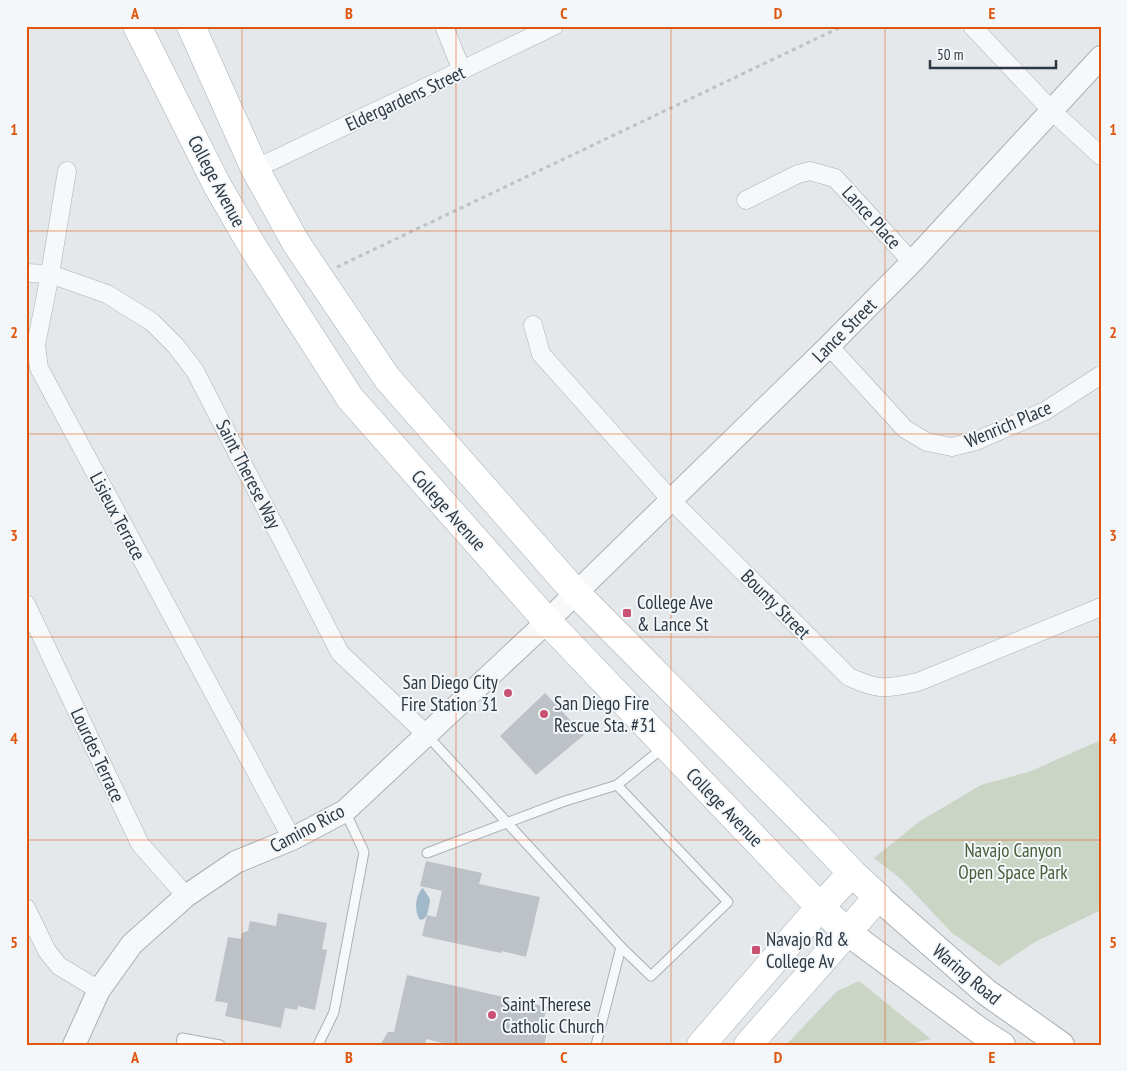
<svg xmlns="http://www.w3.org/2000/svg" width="1127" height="1071" font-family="'PT Sans Narrow',sans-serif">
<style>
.green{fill:#cbd5c6}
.water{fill:#a1bac9}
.building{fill:#bcc2c8}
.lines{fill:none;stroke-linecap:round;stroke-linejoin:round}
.service-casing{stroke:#a9b0b5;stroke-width:11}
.minor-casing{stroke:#a9b0b5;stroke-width:19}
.tertiary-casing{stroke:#a9b0b5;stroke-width:24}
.secondary-casing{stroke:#a9b0b5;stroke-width:28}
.primary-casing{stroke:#a4aeb7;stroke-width:29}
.path{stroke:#bec2c7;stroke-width:3;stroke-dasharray:4 4;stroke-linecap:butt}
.service{stroke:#f7f8fa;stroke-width:9}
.minor{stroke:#f7f8fa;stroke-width:18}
.tertiary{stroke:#f7f8fa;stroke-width:22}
.secondary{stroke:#fff;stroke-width:26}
.primary{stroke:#fff;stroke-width:28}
.grid{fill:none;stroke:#df570f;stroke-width:1;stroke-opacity:0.55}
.poi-dot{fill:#c95172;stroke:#f4f7f9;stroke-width:2}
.labels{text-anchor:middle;stroke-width:4;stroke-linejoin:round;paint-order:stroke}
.street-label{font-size:19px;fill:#2c3843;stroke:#f4f7f9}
.poi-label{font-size:19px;fill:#2c3843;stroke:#f4f7f9;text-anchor:start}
.park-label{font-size:19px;fill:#465e3a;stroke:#f4f7f9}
.neatline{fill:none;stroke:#df570f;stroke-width:2}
.grid-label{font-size:16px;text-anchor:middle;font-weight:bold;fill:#df570f}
</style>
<rect width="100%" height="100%" fill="#e4e8eb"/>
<g class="green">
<path d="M1101,740V910L1035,942L999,966L952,933L902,880L874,858L920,821L981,785L1031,771Z"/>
<path d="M859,981L931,1039L905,1045H786L837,991Z"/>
</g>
<path class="water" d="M423,888L430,899V902L427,915L424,919L420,920C414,912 415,894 423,888Z"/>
<g class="building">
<path d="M545,693L584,735L536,775L500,736Z"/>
<path d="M426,861L482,873L479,884L540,897L526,957L502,951L501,953L422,936L427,915L436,917L442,891L420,886Z"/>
<path d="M278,913L327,923L322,949L327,950L315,1010L298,1006L297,1010L285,1008L281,1028L225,1016L228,1003L215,1001L228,937L241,939L242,933L248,931L250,921L276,926Z"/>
<path d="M407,975L547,1007L543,1022L549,1024L544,1045H451L426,1039L425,1045H380L388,1032H394Z"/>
</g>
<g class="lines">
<g class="service-casing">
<g id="service">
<path d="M426,734L621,947L596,1045"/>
<path d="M617,785L728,902L651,976L621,947"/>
<path d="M427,853L562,802L617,785L664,747"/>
<path d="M181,1045L182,1038L220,1045"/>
<path d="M318,1045L334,1012L364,852L345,811"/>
</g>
</g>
<g class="minor-casing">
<g id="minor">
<path d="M444,26L462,71"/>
<path d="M972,26L1052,111L1101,156"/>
<path d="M255,169L554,26"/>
<path d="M67,171L50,274L36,345L39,368L292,839"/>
<path d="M746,200L798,174L810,171L835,178L912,262"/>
<path d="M26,273L50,274L107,294L152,322L176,346L195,371L340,653L426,734"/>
<path d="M533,325L541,354L671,500L849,677C881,691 885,689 918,682L1101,607"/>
<path d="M829,346L905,429L927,442L952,447L976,441L1045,411L1101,375"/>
<path d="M26,604L140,844L186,896"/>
<path d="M26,908L47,951L59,966L99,990"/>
</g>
</g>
<g class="tertiary-casing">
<path id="tertiary" d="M74,1045L99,990L132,944L186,896L236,862L292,839L345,811L535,633L829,346L912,262L1101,57"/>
</g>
<g class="secondary-casing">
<g id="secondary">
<path d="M878,897L986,992L1061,1045"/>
<path d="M846,931L980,1031L1002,1045"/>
</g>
</g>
<g class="primary-casing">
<g id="primary">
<path d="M137,26L217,185L251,244L350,398L547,621L820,907L846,931"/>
<path d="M191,26L255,169L296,243L387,378L575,592L816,835L852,873L878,897L748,1045"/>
<path d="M701,1045L820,907L852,873"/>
</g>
</g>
<path class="path" d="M337,267L843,26"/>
<use href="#service" class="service"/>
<use href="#minor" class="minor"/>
<use href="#tertiary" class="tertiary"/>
<use href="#secondary" class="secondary"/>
<use href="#primary" class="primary"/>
</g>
<path class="grid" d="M242,26V1045M456,26V1045M671,26V1045M885,26V1045M26,231H1101M26,434H1101M26,637H1101M26,840H1101"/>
<g class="poi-dot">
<rect x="622" y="608" width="10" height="10" rx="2.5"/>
<circle cx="508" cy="693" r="5"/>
<circle cx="544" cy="714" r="5"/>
<rect x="751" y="945" width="10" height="10" rx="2.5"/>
<circle cx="492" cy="1015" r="5"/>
</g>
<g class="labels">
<g class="street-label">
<text transform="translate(405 98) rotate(-25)" y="7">Eldergardens Street</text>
<text transform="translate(217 181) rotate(62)" y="7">College Avenue</text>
<text transform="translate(872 217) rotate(48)" y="7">Lance Place</text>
<text transform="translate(844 330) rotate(-45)" y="7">Lance Street</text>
<text transform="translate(1008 424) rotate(-23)" y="7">Wenrich Place</text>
<text transform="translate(249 474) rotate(63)" y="7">Saint Therese Way</text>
<text transform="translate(449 510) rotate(48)" y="7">College Avenue</text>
<text transform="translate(118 516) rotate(62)" y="7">Lisieux Terrace</text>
<text transform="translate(776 604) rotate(45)" y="7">Bounty Street</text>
<text transform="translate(98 755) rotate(65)" y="7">Lourdes Terrace</text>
<text transform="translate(725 807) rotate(46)" y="7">College Avenue</text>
<text transform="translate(307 828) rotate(-28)" y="7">Camino Rico</text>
<text transform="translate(967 974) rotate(40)" y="7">Waring Road</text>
</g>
<g class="poi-label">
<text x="637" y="609">College Ave<tspan x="637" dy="22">&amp; Lance St</tspan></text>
<text x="498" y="689" text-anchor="end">San Diego City<tspan x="498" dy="22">Fire Station 31</tspan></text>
<text x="554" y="710">San Diego Fire<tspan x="554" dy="22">Rescue Sta. #31</tspan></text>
<text x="766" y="946">Navajo Rd &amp;<tspan x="766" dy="22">College Av</tspan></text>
<text x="502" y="1011">Saint Therese<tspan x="502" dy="22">Catholic Church</tspan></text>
</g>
<g class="park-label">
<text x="1013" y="857">Navajo Canyon<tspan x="1013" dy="22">Open Space Park</tspan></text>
</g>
</g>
<rect width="1127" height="1071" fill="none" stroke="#f4f7f9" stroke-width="55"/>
<path d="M930 60v8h126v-8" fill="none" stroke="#2c3843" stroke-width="2.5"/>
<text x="937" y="60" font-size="15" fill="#2c3843" stroke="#f4f7f9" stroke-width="4" paint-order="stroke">50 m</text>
<rect x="28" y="28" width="1072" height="1016" class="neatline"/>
<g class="grid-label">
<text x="135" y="19">A</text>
<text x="349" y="19">B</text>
<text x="564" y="19">C</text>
<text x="778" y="19">D</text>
<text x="992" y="19">E</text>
<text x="14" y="135">1</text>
<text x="1113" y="135">1</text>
<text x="14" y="338">2</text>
<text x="1113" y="338">2</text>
<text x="14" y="541">3</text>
<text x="1113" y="541">3</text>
<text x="14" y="744">4</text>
<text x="1113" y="744">4</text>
<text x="14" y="948">5</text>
<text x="1113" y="948">5</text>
<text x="135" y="1063">A</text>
<text x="349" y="1063">B</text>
<text x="564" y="1063">C</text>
<text x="778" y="1063">D</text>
<text x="992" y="1063">E</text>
</g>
</svg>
